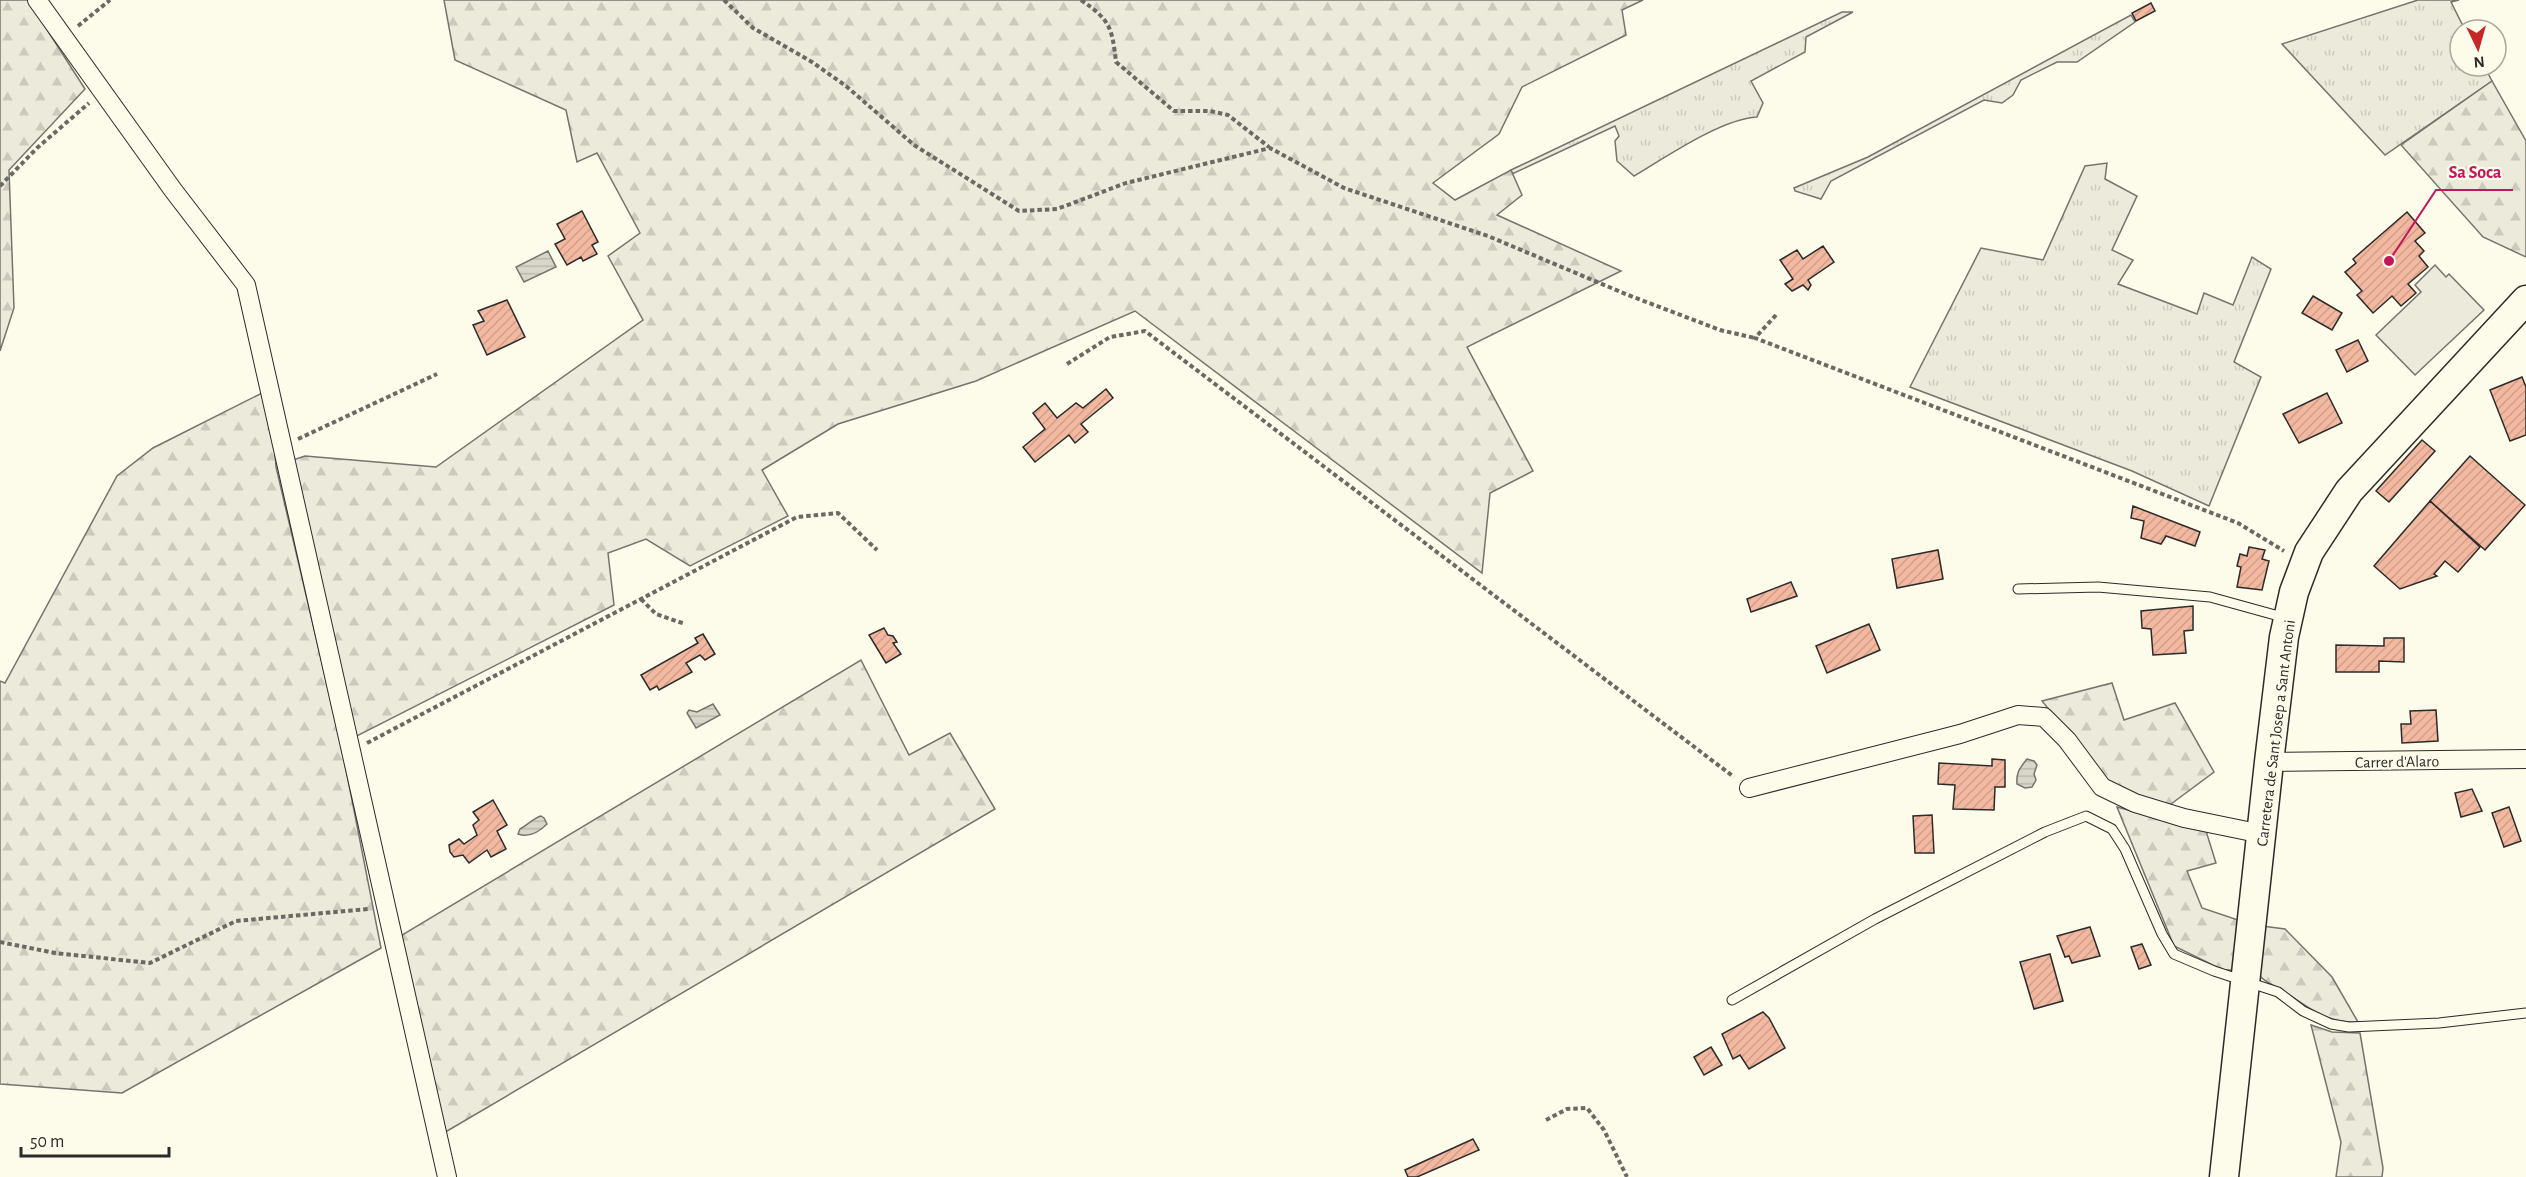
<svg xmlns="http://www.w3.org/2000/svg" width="2526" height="1177" font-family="'Alegreya Sans',sans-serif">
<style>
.grass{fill:url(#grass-tufts);stroke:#74746e;stroke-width:1.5}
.forest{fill:url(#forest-firs);stroke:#74746e;stroke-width:1.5}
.parking{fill:#eceadb;stroke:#74746e;stroke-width:1.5}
.water{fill:url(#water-rules);stroke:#74746e;stroke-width:1.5}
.building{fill:url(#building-hatch);stroke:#2b2b2b;stroke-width:1.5}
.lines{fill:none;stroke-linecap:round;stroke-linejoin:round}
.service-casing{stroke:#2b2b2b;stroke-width:11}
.minor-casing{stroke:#2b2b2b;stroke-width:20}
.primary-casing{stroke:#2b2b2b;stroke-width:31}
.path{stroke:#6a6964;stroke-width:4;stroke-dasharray:4.5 3;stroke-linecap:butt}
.service{stroke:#fdfbea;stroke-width:9}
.minor{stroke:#fdfbea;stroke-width:18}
.primary{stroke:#fdfbea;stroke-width:28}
.labels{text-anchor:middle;stroke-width:4.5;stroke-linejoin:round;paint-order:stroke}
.street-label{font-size:16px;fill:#2b2b2b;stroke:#fdfbea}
.leader{fill:none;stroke:#c2185b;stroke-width:2}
.callout-dot{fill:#c2185b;stroke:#fdfbea;stroke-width:2}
.callout-label{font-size:18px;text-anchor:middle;font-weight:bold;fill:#c2185b;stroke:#fdfbea;stroke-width:4.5;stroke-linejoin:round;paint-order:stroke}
</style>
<defs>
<pattern id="grass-tufts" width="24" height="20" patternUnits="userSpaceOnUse" patternTransform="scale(1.5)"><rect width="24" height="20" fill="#ecebdb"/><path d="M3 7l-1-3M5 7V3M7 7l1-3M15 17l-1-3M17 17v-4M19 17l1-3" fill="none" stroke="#cbcabc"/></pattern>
<pattern id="forest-firs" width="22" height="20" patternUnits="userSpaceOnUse" patternTransform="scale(1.5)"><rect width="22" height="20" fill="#ecebdb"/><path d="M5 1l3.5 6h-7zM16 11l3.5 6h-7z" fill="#cbcabc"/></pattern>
<pattern id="water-rules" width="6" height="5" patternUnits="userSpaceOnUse" patternTransform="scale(1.5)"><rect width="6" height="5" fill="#d8d7c9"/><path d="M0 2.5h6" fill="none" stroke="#bab9ad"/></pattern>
<pattern id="building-hatch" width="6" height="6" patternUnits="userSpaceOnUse" patternTransform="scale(1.5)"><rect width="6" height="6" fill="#f2b8a0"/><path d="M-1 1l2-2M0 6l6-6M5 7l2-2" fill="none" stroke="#d09e8a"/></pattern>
</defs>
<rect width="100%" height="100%" fill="#fdfbea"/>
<g class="grass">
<path d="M2418,0H2459L2451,2L2465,30H2460V66H2484L2492,81L2385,155L2282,44Z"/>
<path d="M1842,12H1853L1806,37L1805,52L1751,81L1763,103L1757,117C1721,119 1666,157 1634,176L1617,161L1615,141L1619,136L1615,126L1512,174L1511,170Z"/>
<path d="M2131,15L2135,22L2077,62H2057L2021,80L2013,95L2002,103L1984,100L1831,181L1821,199L1795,191L1794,188L1868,157Z"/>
<path d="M2107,163L2105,179L2137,196L2112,250L2133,260L2118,284L2197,314L2204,293L2233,305L2252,257L2271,269L2234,362L2261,377L2209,506L2132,471L1910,387L1981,248L2043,260L2085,166Z"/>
</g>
<g class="forest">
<path d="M0,0H28L85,89L9,170L14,308L0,351Z"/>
<path d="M444,0H1643L1622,10L1626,35L1522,87L1499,134L1433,183L1455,200L1511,170L1522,195L1497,215L1621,271L1467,347L1533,471L1490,493L1482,573L1135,311L976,381L838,424L762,470L788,516L690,566L646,539L608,553L614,605L353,738L293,460L305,456L436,467L643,320L608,256L640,233L597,153L577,162L566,110L455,60Z"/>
<path d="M2492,81L2526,141V257L2483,237L2401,145Z"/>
<path d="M262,393L274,436L276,467L341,744L381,948L122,1093L0,1084V681L5,683L117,476L153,448Z"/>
<path d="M861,660L909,755L950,733L995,809L442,1134L397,938Z"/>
<path d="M2112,683L2124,720L2175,703L2214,772L2167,807L2114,789L2042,701Z"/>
<path d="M2117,807L2206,831L2216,863L2187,871L2202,908L2238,920L2234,970H2223L2174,946Z"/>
<path d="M2262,926L2285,929L2332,977L2358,1022C2328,1024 2309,1008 2285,992C2275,985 2266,984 2258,974Z"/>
<path d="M2311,1025L2332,1032L2360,1033L2383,1168L2382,1177H2336L2341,1142Z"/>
</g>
<path class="parking" d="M2435,265L2446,277L2449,274L2484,310L2415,375L2376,335L2421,292L2415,285Z"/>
<g class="water">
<path d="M548,251L556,267L524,282L516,267Z"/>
<path d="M713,704L720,715L696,728L687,713L689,710L697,712Z"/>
<path d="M2027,759L2034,761L2037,765L2034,774L2036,780L2032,787L2025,788L2017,784C2016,772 2020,768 2027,759Z"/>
<path d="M541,816L544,818L547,824C539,832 530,838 518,834L520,829C528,825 532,819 541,816Z"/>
</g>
<g class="building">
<path d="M2151,3L2155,11L2136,21L2132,13Z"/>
<path d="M582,211L598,242L592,245L597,254L583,261L581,257L567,265L555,244L565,239L557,224Z"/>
<path d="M2407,212L2425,233L2415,241L2424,251L2419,256L2428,267L2408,284L2416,293L2401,306L2392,296L2373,313L2357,295L2362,291L2345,272L2356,263L2353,259Z"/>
<path d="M1823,246L1834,262L1808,280L1811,285L1808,290L1803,285L1792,291L1785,284L1793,279L1780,260L1797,250L1803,259Z"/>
<path d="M2313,296L2342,313L2332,330L2302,313Z"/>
<path d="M507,300L525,337L487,355L473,325L484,321L478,311Z"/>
<path d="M2358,340L2368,361L2347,372L2336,350Z"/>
<path d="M2522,377L2526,387V435L2510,441L2490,390Z"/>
<path d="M1106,389L1113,398L1081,424L1088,432L1075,443L1069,435L1035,462L1023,447L1045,429L1033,413L1045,403L1057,418L1076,403L1083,408Z"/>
<path d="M2327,393L2342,423L2299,443L2283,414Z"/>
<path d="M2422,440L2435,451L2389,502L2376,491Z"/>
<path d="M2470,456L2525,505L2485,550L2430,501Z"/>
<path d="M2430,501L2480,547L2458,572L2445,561L2434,574L2437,576L2400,589L2374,566Z"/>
<path d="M2133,506L2200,532L2195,546L2166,536L2161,544L2141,538L2144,521L2131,518Z"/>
<path d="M2249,547L2265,550L2262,559L2269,561L2262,590L2237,587L2241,567L2237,566L2240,554L2247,556Z"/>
<path d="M1938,550L1943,579L1897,588L1892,559Z"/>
<path d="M1791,582L1797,596L1751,612L1747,599Z"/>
<path d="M2193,606V630L2184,631L2186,653L2153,655L2151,629L2142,628L2141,611Z"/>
<path d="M1869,624L1880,650L1827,673L1816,646Z"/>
<path d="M884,628L888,635L893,636L897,642L893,643L901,654L886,663L869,635Z"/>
<path d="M703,634L715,654L705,660L700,655L686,663L692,672L659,690L657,686L650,690L641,675L698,643L695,638Z"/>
<path d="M2384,638H2404V662L2379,661V672H2336V645L2384,646Z"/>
<path d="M2436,710L2438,741L2402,743L2401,724H2411L2410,711Z"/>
<path d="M1992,759L2005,760V787H1995L1994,810L1953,809L1955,785L1938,784L1939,763L1992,766Z"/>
<path d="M2472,789L2482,811L2461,817L2455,793Z"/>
<path d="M493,800L507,825L497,831L506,849L491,857L487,850L469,863L463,855L454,857L450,852L449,845L459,839L464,844L477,835L473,825L479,820L473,812Z"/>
<path d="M2509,807L2521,841L2504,847L2492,813Z"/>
<path d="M1932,815L1934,853H1915L1913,816Z"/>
<path d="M2090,927L2100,956L2072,963L2069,956L2065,957L2057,936Z"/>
<path d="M2142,944L2151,965L2139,969L2131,947Z"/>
<path d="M2050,954L2063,1001L2034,1009L2020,962Z"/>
<path d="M1763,1012L1769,1018L1785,1048L1749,1069L1740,1055L1733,1059L1722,1034Z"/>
<path d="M1711,1047L1722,1065L1704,1075L1694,1057Z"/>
<path d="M1473,1139L1479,1150L1417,1177H1408L1405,1170Z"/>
</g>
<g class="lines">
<g class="service-casing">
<g id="service">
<path d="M2018,589L2098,587L2210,597L2286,618"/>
<path d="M1732,1000L1875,919L2045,832L2086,816L2112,829L2125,849L2162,934L2174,954L2214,971L2278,992L2303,1011L2331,1024L2349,1027L2439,1023L2526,1013"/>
</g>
</g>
<g class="minor-casing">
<g id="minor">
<path d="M37,0L173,190L246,285L447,1177"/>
<path d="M2269,762L2526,759"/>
<path d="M1749,788L1960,734L2018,715L2044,717L2067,740L2102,787L2135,803L2184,818L2262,834"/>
</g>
</g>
<g class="primary-casing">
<path id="primary" d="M2224,1177L2269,762L2284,637L2294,592L2309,552L2349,491L2526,300"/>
</g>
<g class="path">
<path d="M724,0L753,28L812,62L846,86L914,145L1019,211L1057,209L1126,183L1270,148L1344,188L1488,236L1628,295L1720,330L1755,338"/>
<path d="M1081,0C1110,20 1112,27 1116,62L1174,111H1210L1228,115L1269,147"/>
<path d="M78,26L110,0"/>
<path d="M0,186L37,148L89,103"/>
<path d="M1776,315L1755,338L2238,523L2284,551"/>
<path d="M1067,364L1110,337L1145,331L1734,777"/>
<path d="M298,439L437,374"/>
<path d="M641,599L656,614L685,624"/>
<path d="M367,743L797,517L838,513L877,550"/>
<path d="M0,942L55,953L150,963L236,921L368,909"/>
<path d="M1546,1120L1567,1109L1587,1108L1604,1130L1627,1177"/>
</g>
<use href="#service" class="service"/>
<use href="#minor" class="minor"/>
<use href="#primary" class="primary"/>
</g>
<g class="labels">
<g class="street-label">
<text transform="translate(2275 733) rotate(-83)" y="6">Carretera de Sant Josep a Sant Antoni</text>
<text transform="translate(2397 761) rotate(-1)" y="6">Carrer d'Alaro</text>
</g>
</g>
<path class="leader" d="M2389 261L2436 190H2513"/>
<circle class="callout-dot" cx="2389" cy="261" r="6"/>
<g class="callout-label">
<text x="2475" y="178">Sa Soca</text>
</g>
<g transform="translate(2478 48) rotate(175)"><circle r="28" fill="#fdfbea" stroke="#a9a89e" stroke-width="1.5"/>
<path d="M0-4.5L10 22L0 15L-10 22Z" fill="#c62828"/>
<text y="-9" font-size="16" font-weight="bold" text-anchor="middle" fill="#2b2b2b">N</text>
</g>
<path d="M21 1147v9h148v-9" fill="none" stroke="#2b2b2b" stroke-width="3"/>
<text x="30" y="1147" font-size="18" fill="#2b2b2b" stroke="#fdfbea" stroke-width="4.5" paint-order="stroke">50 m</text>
</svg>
